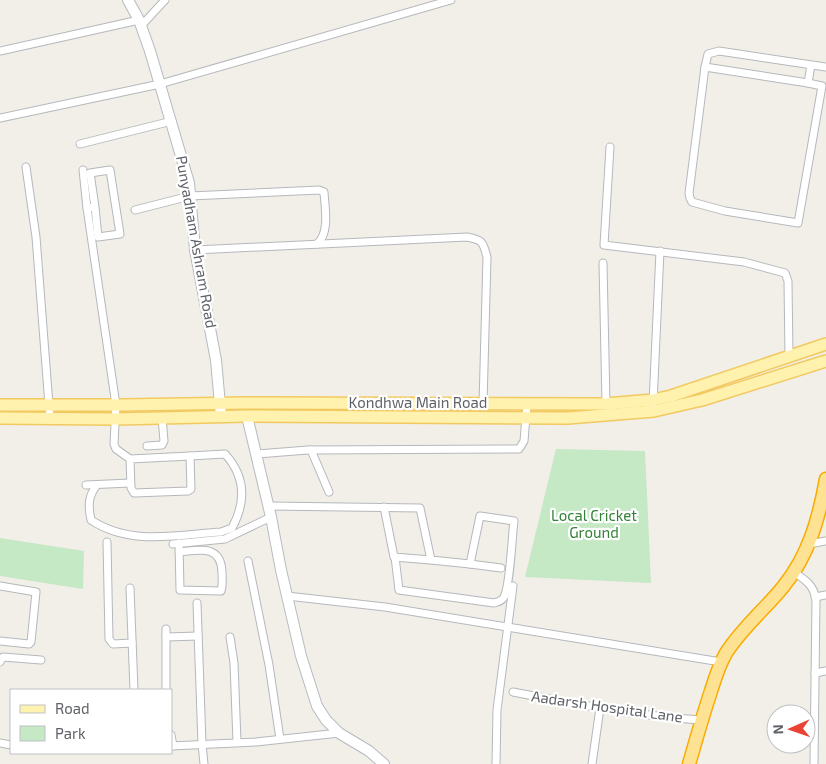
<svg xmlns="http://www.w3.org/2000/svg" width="826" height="764" font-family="'Exo 2',sans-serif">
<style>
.green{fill:#c5e8c5}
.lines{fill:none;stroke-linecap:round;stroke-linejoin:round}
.street-casing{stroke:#b5b8bc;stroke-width:9}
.secondary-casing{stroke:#b6babf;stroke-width:12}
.primary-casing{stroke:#f2c960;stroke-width:14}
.highway-casing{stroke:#f9ab00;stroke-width:15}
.street{stroke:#fff;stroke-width:7}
.secondary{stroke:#fff;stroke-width:10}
.primary{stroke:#fff2af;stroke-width:11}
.highway{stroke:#fde293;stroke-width:12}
.labels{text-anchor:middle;stroke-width:4.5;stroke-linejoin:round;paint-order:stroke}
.street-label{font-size:15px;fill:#5f6368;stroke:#fff}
.park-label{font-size:15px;fill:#348238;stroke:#fff}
</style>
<rect width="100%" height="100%" fill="#f1efe8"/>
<g class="green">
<path d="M556,449L645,451L651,583L525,577Z"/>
<path d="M0,538L84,551L83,589L0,576Z"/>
</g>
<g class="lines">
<g class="street-casing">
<g id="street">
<path d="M141,26L165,0"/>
<path d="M0,51L139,20"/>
<path d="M811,65L808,83L822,86L798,223L725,211L692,202L690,198L689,193L705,67L708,54L719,51L826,67"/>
<path d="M705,67L808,83"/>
<path d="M0,118L160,84L451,0"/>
<path d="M80,144L172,121"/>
<path d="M610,147L604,245L744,262L785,273L788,281L789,357"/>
<path d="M26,167L36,237L50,418"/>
<path d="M83,170L87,208L116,405L114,444L116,449L130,459L131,488L134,493L188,491L191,489L190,456L130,459"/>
<path d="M87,208L95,207L98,237L120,234L110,170L90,173L95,207"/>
<path d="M135,210L190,196L319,190L324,192C325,208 330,233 317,244"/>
<path d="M195,250L467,237C483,240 483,242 487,257L483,404"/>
<path d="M603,263L606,404"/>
<path d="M653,403L660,251"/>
<path d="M147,446L162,445L164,441L162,418"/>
<path d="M311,450L329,492"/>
<path d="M257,454L308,450L519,449L524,441L527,404"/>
<path d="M86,485L130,483"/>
<path d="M97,485C88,496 88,506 91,520C130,546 177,535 221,532L232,528C246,502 246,477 225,454L190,456"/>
<path d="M269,506L420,508L431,560L470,564L480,516L514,521C512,536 510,587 504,597C502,601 498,602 494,603L399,590L395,557"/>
<path d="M384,507L394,557L431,560"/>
<path d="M107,542L109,639L113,644L132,643"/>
<path d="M179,543L180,590L221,591C223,585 222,578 222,572C221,544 199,550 179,552"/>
<path d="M173,544L225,539L271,517"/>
<path d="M809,544L826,541"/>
<path d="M248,561L269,665L280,739"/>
<path d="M470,564L501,568"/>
<path d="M794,572C805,580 813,584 816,599L814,764"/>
<path d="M0,586L36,592L31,642L29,644L0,641"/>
<path d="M130,588L134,690"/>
<path d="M287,596L385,607L721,662"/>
<path d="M815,597L826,595"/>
<path d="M197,603L202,744L204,764"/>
<path d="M166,637L198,636"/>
<path d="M230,637L234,663L237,742"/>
<path d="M0,662L3,657L41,660"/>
<path d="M815,673L826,671"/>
<path d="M166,690V629"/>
<path d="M513,692C575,704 638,716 701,720"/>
<path d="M171,735L173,746"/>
<path d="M0,743L11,745"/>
<path d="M171,746L256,742L339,733"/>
<path d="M496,764L497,710L513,586"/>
<path d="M592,764L600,708"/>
</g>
</g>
<g class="secondary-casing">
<g id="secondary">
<path d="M128,0L139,20L150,51L189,183L195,250L216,360L221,416"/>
<path d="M247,416L271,517L281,570L301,656L317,706L326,720L339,733L369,751L384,764"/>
</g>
</g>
<g class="primary-casing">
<g id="primary">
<path d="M0,405H123L244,403L606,404L653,400L671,396L826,344"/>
<path d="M0,418L115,419L247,416L568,418L654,411L702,400L826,361"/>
</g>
</g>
<g class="highway-casing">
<path id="highway" d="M689,764C696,740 703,715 711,691C715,678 719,665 726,653C742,628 765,609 783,587C809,555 819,518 826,479"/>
</g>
<use href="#street" class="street"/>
<use href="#secondary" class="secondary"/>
<use href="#primary" class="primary"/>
<use href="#highway" class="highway"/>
</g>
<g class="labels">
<g class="street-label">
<text transform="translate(196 242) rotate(80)" y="5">Punyadham Ashram Road</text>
<text x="418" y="408">Kondhwa Main Road</text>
<text transform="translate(607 707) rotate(8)" y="5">Aadarsh Hospital Lane</text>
</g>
<g class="park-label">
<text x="594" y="521">Local Cricket<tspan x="594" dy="17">Ground</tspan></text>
</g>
</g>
<rect x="10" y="689" width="162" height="65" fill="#ffffff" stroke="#bfc1c3"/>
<rect x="20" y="705" width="25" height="8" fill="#fff2af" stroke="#bfc1c3"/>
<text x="55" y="714" font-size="15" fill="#5f6368">Road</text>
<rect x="20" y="726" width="25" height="15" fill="#c5e8c5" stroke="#bfc1c3"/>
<text x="55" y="739" font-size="15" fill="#5f6368">Park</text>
<g transform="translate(791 729) rotate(268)"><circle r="24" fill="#ffffff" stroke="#bfc1c3"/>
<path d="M0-4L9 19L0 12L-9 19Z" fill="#ea4335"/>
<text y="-8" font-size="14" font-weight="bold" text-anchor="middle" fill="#5f6368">N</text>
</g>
</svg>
